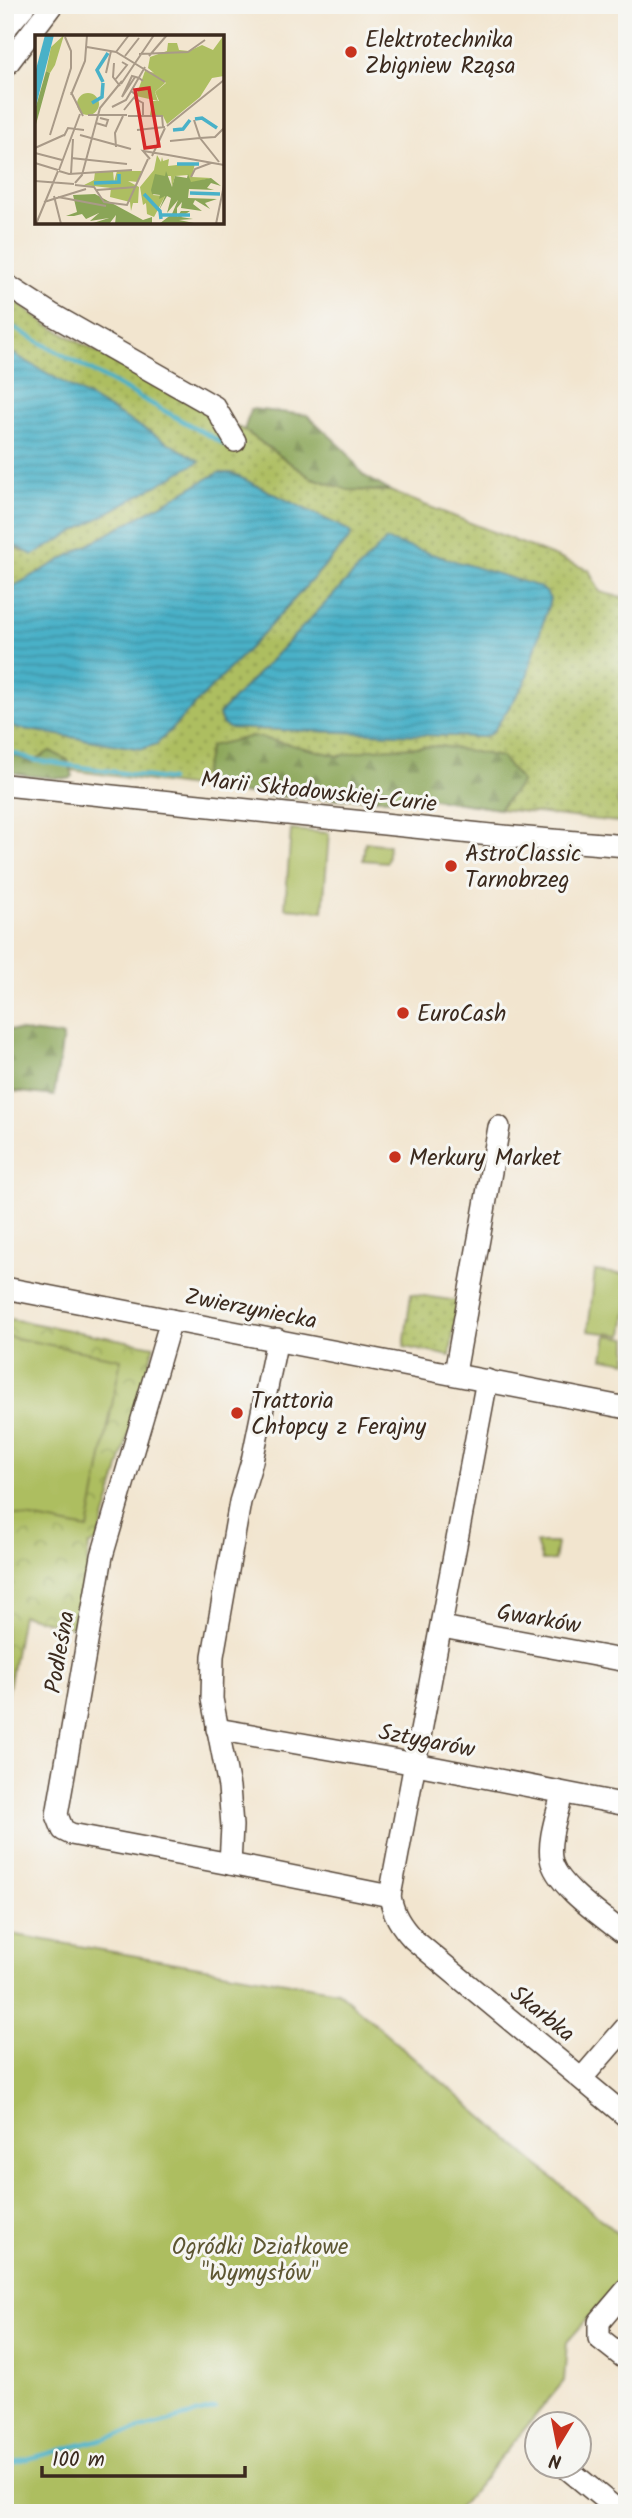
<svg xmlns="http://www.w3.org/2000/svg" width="632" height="2518" font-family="Kalam,sans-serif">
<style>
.grass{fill:url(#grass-dots);stroke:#747440;stroke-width:2;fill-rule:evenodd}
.forest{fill:url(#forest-firs);stroke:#62683a;stroke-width:2}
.park{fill:url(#park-crowns);stroke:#747440;stroke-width:2}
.garden{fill:#adbe61;stroke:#747440;stroke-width:2}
.water{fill:url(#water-rules);stroke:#426e73;stroke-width:2}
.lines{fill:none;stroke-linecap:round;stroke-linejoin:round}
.stream{stroke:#49b1c8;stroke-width:4.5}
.minor-casing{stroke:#564639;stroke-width:24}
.major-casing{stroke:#564639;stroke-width:30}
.minor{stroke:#fff;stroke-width:21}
.major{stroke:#fff;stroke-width:26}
.poi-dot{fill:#c8321e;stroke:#f6f6f2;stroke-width:2.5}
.labels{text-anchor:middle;stroke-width:6;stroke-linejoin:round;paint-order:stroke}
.poi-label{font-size:23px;fill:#3b2a1e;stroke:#f6f6f2;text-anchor:start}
.street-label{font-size:23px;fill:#3b2a1e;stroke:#f6f6f2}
.park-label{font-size:23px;fill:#5d5632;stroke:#f6f6f2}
.inset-river{fill:none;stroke:#49b1c8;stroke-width:3.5}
.inset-road{fill:none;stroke:#a99a88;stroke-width:2}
.view{fill:#d62828;fill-opacity:0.15;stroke:#d62828;stroke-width:3.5}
.inset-edge{fill:none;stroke:#3b2a1e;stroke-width:3.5}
</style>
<defs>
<pattern id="grass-dots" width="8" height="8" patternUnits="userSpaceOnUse" patternTransform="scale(1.75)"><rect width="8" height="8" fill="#adbe61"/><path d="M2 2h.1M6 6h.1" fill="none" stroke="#8e9b4f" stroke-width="1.8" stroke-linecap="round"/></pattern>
<pattern id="forest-firs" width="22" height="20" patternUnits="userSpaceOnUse" patternTransform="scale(1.75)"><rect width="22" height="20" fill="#8aa557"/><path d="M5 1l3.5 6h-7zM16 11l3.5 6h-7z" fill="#728747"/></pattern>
<pattern id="park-crowns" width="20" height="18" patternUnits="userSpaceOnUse" patternTransform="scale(1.75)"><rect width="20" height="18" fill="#adbe61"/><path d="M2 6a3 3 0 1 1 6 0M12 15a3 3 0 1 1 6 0" fill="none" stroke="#8e9b4f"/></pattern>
<pattern id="water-rules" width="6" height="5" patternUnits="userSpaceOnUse" patternTransform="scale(1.75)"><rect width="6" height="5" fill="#49b1c8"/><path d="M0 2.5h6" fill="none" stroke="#3e90a2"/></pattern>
</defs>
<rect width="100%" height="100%" fill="#f6f6f2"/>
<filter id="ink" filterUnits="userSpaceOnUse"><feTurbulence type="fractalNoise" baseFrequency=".0143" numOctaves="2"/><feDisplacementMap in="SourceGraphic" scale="14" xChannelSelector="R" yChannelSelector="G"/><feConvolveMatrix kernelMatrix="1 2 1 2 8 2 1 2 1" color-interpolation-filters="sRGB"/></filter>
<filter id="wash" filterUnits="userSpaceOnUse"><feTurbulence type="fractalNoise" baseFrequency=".00686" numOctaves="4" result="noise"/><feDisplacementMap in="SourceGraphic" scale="28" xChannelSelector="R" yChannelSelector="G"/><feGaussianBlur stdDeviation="1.57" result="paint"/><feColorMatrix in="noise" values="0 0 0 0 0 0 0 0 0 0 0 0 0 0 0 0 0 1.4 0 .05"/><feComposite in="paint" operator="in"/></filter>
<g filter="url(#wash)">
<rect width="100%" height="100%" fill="#f2e5cf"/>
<g class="grass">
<path d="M5,294L46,324L208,413L244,430L310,477L349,490L390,491L589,570L600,592L627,599V747L617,801L627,823L499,809L434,799H310L229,792L5,761V723L18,728L142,749L157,744L257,640L350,538L344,528L231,473H218L5,591L8,561L5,559V541L24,552L200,461L5,349ZM386,541L495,575L525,683L492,733L483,737L229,728C222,725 219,721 219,714Z"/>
<path d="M411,1294L458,1301L450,1356L404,1347Z"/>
</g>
<g class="forest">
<path d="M251,409L307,415L345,450L363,475L390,491L349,490L310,477L244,430Z"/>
<path d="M253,736L339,756L373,749L441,746L501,757L522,782L499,809L434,799H310L229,792L213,790L201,781L210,746Z"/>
<path d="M50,751L68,760L73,776L69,779L31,776L5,771V752L31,762Z"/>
<path d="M5,1029L63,1036L54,1096L5,1090Z"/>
</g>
<g class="park">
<path d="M5,1318L154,1346L98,1541L89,1546L87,1561L89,1570L72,1628L22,1615L5,1710Z"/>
<path d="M536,1543H557L554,1561H542Z"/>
</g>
<g class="garden">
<path d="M291,830L329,833L323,911L285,908Z"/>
<path d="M365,842L389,845L387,862L363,860Z"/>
<path d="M595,1271L627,1275V1306L623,1335L588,1331Z"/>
<path d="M607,1335L627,1338V1362L603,1358Z"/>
<path d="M5,1336L121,1359L88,1529L5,1513Z"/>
<path d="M5,1933L337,1991L627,2242V2274L567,2342L564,2381L455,2513H5Z"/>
</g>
<g class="water">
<path d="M5,349L200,461L33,555L5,541Z"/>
<path d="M218,473H231L344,528L351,533L350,538L257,640L157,744L142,749L18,728L5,723V591Z"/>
<path d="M386,540L537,586L546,592L550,599L525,683L492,733L483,737L229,728L223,725L219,714Z"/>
</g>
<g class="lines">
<g class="stream">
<path d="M5,323L228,446"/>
<path d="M5,750L33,760L170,780"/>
<path d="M5,2465L215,2409"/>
</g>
</g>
</g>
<g filter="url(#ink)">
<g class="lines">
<g class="minor-casing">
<g id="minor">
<path d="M5,67L52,5"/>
<path d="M5,284L53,315L215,407L235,441"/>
<path d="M5,785L491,835L627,846"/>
<path d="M5,1288L627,1408"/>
<path d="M171,1320L102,1556L57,1815L63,1830L71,1834L230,1864"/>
<path d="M277,1339L252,1461L240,1502L213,1656L212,1699L229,1787L232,1826L230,1864L390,1896"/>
<path d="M455,1373L499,1127"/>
<path d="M487,1380L390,1896C393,1914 401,1926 413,1939L627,2117"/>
<path d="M442,1627L627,1661"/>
<path d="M217,1729L416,1764L627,1805"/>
<path d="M562,1793C558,1813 548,1838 551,1858C554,1885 606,1919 627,1936"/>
<path d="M582,2078L627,2026"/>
<path d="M627,2289L599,2322V2338L627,2360"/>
<path d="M564,2466L621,2513"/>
</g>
</g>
<g class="major-casing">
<path id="major" d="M5,25L22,5"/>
</g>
<use href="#minor" class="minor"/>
<use href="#major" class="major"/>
</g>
</g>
<g class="poi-dot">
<circle cx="351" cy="52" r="7"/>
<circle cx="451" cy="866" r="7"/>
<circle cx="403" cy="1013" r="7"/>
<circle cx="395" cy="1157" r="7"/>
<circle cx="237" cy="1413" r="7"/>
</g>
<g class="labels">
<g class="poi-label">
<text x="365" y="47">Elektrotechnika<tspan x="365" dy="26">Zbigniew Rząsa</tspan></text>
<text x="465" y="861">AstroClassic<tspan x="465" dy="26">Tarnobrzeg</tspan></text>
<text x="417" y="1021">EuroCash</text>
<text x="409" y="1165">Merkury Market</text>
<text x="251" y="1408">Trattoria<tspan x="251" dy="26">Chłopcy z Ferajny</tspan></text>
</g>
<g class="street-label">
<text transform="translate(319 791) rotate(6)" y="8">Marii Skłodowskiej-Curie</text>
<text transform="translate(251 1308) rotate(11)" y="8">Zwierzyniecka</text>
<text transform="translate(539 1618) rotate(10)" y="8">Gwarków</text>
<text transform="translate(59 1652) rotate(-80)" y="8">Podleśna</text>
<text transform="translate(427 1740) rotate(11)" y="8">Sztygarów</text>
<text transform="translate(543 2013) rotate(39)" y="8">Skarbka</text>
</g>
<g class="park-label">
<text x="260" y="2254">Ogródki Działkowe<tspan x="260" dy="26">"Wymysłów"</tspan></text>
</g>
</g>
<g transform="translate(35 35)">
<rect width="189" height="189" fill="#f2e5cf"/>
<path d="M29,0L20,30L15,38L11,36L16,12ZM122,120L126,127L127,122L128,126L134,124L133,131L160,128L157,142L176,143L168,145L175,148L155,150L153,140L140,141L137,152L136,141H129L118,160L130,161L119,182L112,179L111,168L108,170L105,152L119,135Z" fill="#adbe61"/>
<path d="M11,36L15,38L0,93V75ZM131,136L137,152L140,141L152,143L153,139L156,147L176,143L186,151L176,148L172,153L179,155L154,154L153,163L182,164L170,168L175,174L160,165L158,169L167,176L146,173L147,167L142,173V182L146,176H155L146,182L158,184L144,185L164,189H124L137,179L143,165L132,178L136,163L129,177L136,163L132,161L123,177L130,161L124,164L125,160L117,159L116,155L120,139L130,141ZM60,159L108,185L117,182V189H80L81,180L74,189H55L74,183L55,186L64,178L51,184L47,179L39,181H31L42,177L38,160Z" fill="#8aa557"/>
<path d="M189,0V41L177,43L165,62L132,89L128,81L115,80L117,66H124L120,57L131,48L113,33L115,22L132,16L133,8H142L144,15L154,16L167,10L178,15ZM42 69a11 11 0 1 1 22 0a11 11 0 1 1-22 0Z" fill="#adbe61"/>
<path d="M110,36L121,38L130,48L120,57L123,66L101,61ZM78,136L79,147L82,136H107L103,147L93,146L104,152L103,168H98L96,176L95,167L75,162L76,153L49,150L59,145L60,137Z" fill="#adbe61"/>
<path d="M10,0H19L0,75V38Z" fill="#49b1c8"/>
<path class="inset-river" d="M68,47L62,35L73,18M57,68L67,62L68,48M160,84L167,83L182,93M138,95L148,94L155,85M142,129H164M59,148L84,147V139M155,158L185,159M109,159L125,176L126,184M126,180H155"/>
<path class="inset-road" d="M52,12L81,17L130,47M81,17L94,0M104,19L153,17L170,5M90,21L104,3M114,21L132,0M79,28L78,42L85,51M71,38L76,16M100,42L87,62L97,41L104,43L108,46M80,45L92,30L87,27M86,49L119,0M36,57L48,81M36,60L50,26L52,0M99,63L108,68V81M77,72L91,65L110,32M89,75L101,60L96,56M53,80H92M93,81H127L128,92M159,85L165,103L184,127M61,88L71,91L73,85L65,83M132,91L189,45M102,95L130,92M15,100L36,33V16L30,2M45,100L96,114M29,101L33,93L49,95M165,103L180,102L189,93M135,106L165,103M81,112L80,98L88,81M0,113L29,100M0,118L27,125M133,120L189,130M117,121L130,93M36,123L92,129M115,124L108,116L133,120M0,128L23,135M24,135L45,79M24,136L34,139L97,135M36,139L38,104M156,142L160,134L176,128M0,146L39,149M40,148L47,140L65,73L87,46M40,150L59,152L69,167L92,170L113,124M62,155L101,152M19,161L26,189M23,162L71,171M9,167L51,154M1,189L23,136M181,189L189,150"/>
<path class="view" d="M114,53L124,111L110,113L100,55Z"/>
<rect width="189" height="189" class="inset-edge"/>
</g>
<rect width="632" height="2518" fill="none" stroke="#f6f6f2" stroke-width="28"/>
<g transform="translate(558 2445) rotate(190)"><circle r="33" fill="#f6f6f2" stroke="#aba49d" stroke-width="2"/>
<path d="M0-5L12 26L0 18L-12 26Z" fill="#c8321e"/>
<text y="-10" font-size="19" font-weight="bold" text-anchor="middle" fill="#3b2a1e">N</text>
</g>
<path d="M42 2466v10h203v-10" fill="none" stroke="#3b2a1e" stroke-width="3.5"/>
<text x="52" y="2466" font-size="21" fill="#3b2a1e" stroke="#f6f6f2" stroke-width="5" paint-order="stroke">100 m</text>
</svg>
